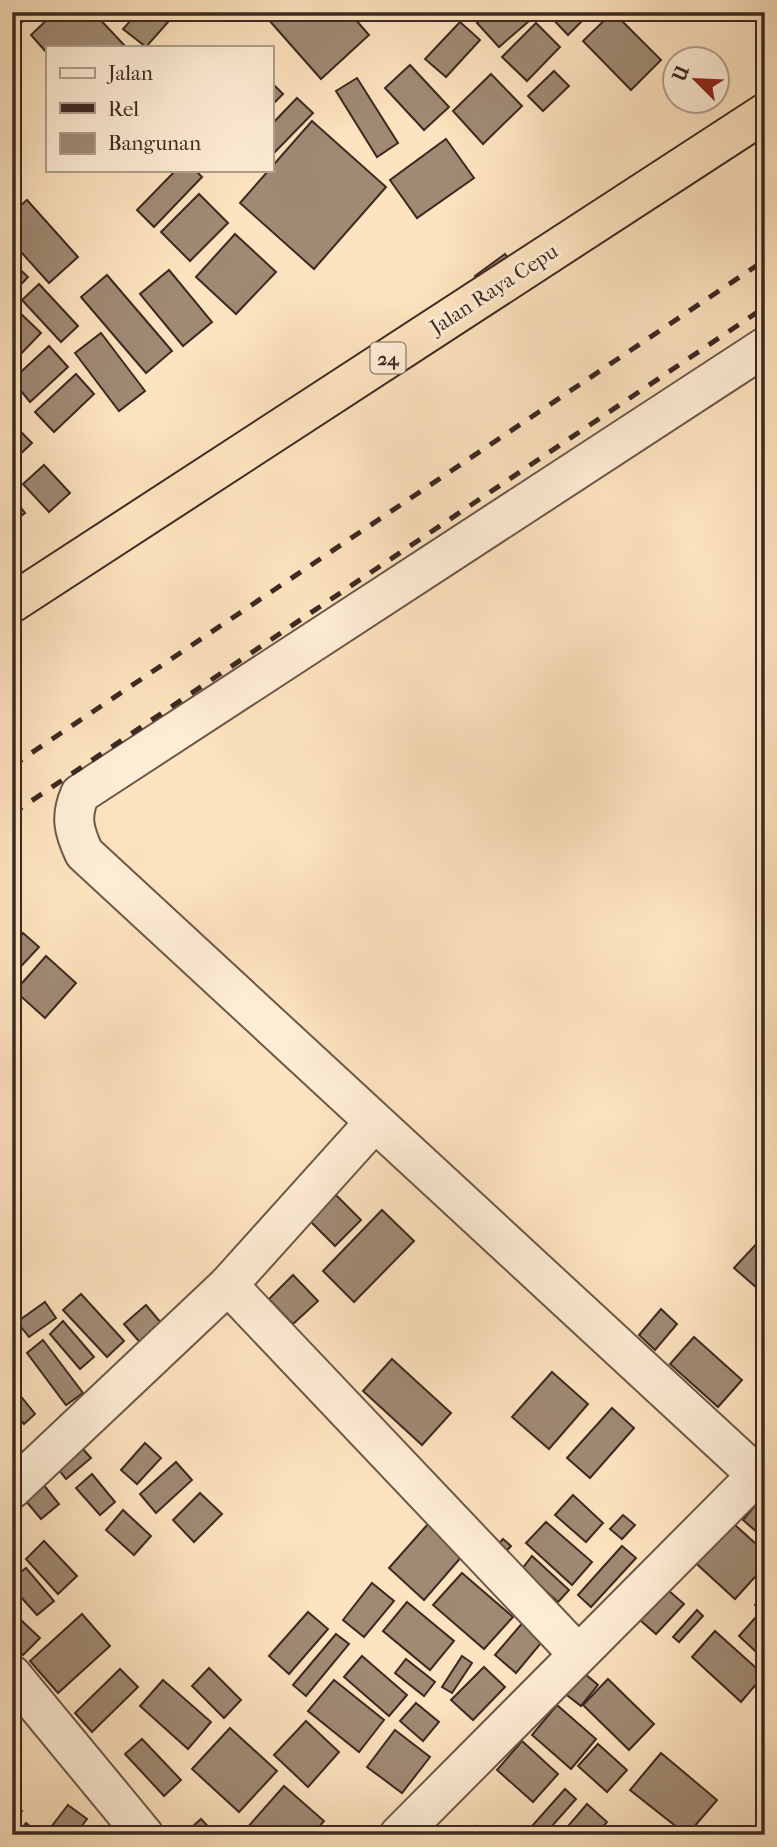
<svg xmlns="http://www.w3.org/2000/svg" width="777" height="1847" font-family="'IM FELL French Canon',serif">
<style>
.building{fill:#a08a74;stroke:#3c2922;stroke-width:2}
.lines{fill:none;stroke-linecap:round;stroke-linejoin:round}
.minor-casing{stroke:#6c5849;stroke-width:42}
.highway-casing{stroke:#3c2922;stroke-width:42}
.minor{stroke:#feedd5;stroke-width:38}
.highway{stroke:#fde3bf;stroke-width:38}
.rail{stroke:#3c2922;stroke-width:5;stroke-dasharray:12 12;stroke-linecap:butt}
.labels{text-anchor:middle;stroke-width:6;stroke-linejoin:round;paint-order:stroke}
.shield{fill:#feedd5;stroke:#766458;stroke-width:2}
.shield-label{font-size:19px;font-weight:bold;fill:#3c2922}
.street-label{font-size:21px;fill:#3c2922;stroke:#feedd5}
</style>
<rect width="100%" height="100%" fill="#fde3bf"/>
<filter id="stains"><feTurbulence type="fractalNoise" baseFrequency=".00286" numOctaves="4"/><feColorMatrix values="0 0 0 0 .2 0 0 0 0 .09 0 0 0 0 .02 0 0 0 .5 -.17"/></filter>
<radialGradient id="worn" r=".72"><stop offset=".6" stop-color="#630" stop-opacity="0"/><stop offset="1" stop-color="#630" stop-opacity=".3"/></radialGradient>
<g class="building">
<path d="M12,12H31L20,24L12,17Z"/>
<path d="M55,12H93L126,47H47V53L31,35Z"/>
<path d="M138,12H177L146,47L123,29Z"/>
<path d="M276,12H349L369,35L321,79L268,19Z"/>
<path d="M489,12H522L529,21L499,47L477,23Z"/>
<path d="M546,12H591L568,35Z"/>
<path d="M613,12L661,60L631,90L583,41Z"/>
<path d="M460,22L480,40L446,77L425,59Z"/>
<path d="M536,23L560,47L527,81L502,57Z"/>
<path d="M410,65L449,107L424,130L385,88Z"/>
<path d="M554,71L569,86L543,111L528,96Z"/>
<path d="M491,74L522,106L483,144L453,111Z"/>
<path d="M357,78L398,143L377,157L336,91Z"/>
<path d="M271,82L283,94L271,106Z"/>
<path d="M297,98L313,113L271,156V125Z"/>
<path d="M312,121L386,187L314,269L240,203Z"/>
<path d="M446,139L474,178L417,218L390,180Z"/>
<path d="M176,170H195L202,177L154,227L137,210Z"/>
<path d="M199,194L228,223L190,261L161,232Z"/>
<path d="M27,200L78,257L49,283L12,242V213Z"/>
<path d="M235,234L276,272L236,314L196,277Z"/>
<path d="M505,254L514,267L485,289L475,276Z"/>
<path d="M12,262L28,277L12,294Z"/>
<path d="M169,270L212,322L183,346L140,294Z"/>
<path d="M107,275L172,351L146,373L81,297Z"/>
<path d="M39,284L78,326L61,342L22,300Z"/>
<path d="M16,309L41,333L12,363V313Z"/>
<path d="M101,333L145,391L119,411L75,353Z"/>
<path d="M49,346L68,367L30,402L12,380Z"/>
<path d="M76,374L94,394L54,432L35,412Z"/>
<path d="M12,423L32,443L12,462Z"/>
<path d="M44,465L70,493L49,512L23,484Z"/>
<path d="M12,496L25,513L12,523Z"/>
<path d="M23,933L39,947L12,976V945Z"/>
<path d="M46,956L76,983L45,1018L15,991Z"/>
<path d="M12,1017L21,1026L12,1035Z"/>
<path d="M334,1193L361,1220L335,1246L308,1219Z"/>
<path d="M382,1210L414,1241L354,1302L323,1271Z"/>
<path d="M760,1240L765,1244V1295L734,1268Z"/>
<path d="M293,1275L318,1301L293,1324L269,1299Z"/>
<path d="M81,1294L124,1341L107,1357L63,1310Z"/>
<path d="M45,1302L56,1318L29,1337L17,1322Z"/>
<path d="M146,1305L172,1336L151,1355L124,1324Z"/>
<path d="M661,1309L677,1324L655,1350L639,1335Z"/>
<path d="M63,1321L94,1357L80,1369L50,1334Z"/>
<path d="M694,1337L742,1380L718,1407L670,1364Z"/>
<path d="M43,1340L83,1393L66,1405L27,1353Z"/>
<path d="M392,1359L451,1413L422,1445L363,1391Z"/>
<path d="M552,1372L588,1404L549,1449L512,1417Z"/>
<path d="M19,1394L35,1414L24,1424L12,1410V1399Z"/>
<path d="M612,1408L634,1428L590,1478L567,1458Z"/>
<path d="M145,1443L161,1458L137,1484L121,1470Z"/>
<path d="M83,1449L91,1458L66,1479L59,1470Z"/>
<path d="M176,1462L192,1480L156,1513L140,1494Z"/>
<path d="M92,1474L115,1502L100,1515L76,1488Z"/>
<path d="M38,1478L59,1504L41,1519L20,1494Z"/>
<path d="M200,1493L222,1514L194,1542L173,1520Z"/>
<path d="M573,1495L603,1523L586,1542L555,1515Z"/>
<path d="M764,1495H765V1539L743,1520Z"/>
<path d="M123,1510L151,1536L134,1555L106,1530Z"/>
<path d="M623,1515L635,1525L622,1539L610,1529Z"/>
<path d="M725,1516L765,1552V1566L735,1599L689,1557Z"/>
<path d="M546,1522L592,1562L572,1585L526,1543Z"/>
<path d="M428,1524L463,1555L424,1600L389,1568Z"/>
<path d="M503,1539L511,1546L495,1563L488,1556Z"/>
<path d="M44,1541L77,1576L58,1594L26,1559Z"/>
<path d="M622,1546L636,1558L591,1607L578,1595Z"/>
<path d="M532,1556L569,1590L558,1602L522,1569Z"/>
<path d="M26,1568L54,1601L37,1615L12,1587V1579Z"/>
<path d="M462,1573L513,1617L484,1649L433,1605Z"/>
<path d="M372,1583L394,1601L364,1637L343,1620Z"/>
<path d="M660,1583L684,1604L656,1634L633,1614Z"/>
<path d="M765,1594V1614L755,1605Z"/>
<path d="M407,1602L454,1641L430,1670L383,1631Z"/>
<path d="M697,1610L703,1616L679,1642L673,1637Z"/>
<path d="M308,1612L328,1629L289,1674L269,1656Z"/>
<path d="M82,1614L110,1646L58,1693L30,1661Z"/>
<path d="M756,1617L765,1625V1660L739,1636Z"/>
<path d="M525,1620L546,1637L516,1673L495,1655Z"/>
<path d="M22,1621L40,1638L23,1655L12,1644V1631Z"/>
<path d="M715,1631L764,1675L741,1702L692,1657Z"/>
<path d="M336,1634L349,1644L306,1696L293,1685Z"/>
<path d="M362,1656L407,1695L389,1716L344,1677Z"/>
<path d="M462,1656L472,1663L452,1693L442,1687Z"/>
<path d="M406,1659L435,1682L424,1696L395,1673Z"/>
<path d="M572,1663L598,1685L581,1706L554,1685Z"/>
<path d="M484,1667L505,1687L473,1720L451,1700Z"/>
<path d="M209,1668L241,1700L224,1718L192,1686Z"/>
<path d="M120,1669L138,1687L92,1732L75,1713Z"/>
<path d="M608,1679L654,1724L629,1750L583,1705Z"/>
<path d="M163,1680L211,1722L188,1749L140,1706Z"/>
<path d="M334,1680L384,1720L359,1752L308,1711Z"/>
<path d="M416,1703L439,1722L423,1741L400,1721Z"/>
<path d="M557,1705L596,1739L571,1769L532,1735Z"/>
<path d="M306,1721L339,1752L308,1787L274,1755Z"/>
<path d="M230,1728L277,1771L239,1812L192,1769Z"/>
<path d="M395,1730L430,1757L402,1793L367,1767Z"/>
<path d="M142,1739L181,1780L164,1796L125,1754Z"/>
<path d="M522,1741L558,1774L533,1802L497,1770Z"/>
<path d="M598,1744L627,1770L607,1792L578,1766Z"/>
<path d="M661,1753L717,1800L687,1835L630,1790Z"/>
<path d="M284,1786L324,1821L312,1835H254L247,1828Z"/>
<path d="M565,1789L576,1799L544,1835H524Z"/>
<path d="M12,1803L22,1811L12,1823Z"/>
<path d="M587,1804L607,1822L595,1835H567L563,1832Z"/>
<path d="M68,1805L87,1819L75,1835H60L51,1827Z"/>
<path d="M201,1819L216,1835H183Z"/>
<path d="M26,1823L41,1835H17Z"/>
<path d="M476,1826L484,1835H467Z"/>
</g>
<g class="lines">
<g class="minor-casing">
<g id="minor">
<path d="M228,1285L578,1654"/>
<path d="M757,1475L84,853C74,831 70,817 80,794L765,347"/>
<path d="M12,1489L228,1285L373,1124"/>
<path d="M12,1675L144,1835"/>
<path d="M399,1835L765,1467"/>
</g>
</g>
<g class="highway-casing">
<path id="highway" d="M12,603L765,113"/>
</g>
<use href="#minor" class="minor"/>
<use href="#highway" class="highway"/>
<g class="rail">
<path d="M12,766L765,260"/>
<path d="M12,814L765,307"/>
</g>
</g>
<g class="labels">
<rect class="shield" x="370.5" y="342.5" width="35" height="31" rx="5"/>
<g class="shield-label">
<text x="388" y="365">24</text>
</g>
<g class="street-label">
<text transform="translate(494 289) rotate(-33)" y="7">Jalan Raya Cepu</text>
</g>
</g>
<rect width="777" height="1847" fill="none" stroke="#fde3bf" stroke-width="42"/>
<rect x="14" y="14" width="749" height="1819" fill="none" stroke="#3c2922" stroke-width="3.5"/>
<rect x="21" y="21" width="735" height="1805" fill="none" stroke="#3c2922" stroke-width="2"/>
<rect x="46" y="46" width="228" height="126" fill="#feedd5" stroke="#b09f8d" stroke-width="2"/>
<rect x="60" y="68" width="35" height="10" fill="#feedd5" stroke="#b09f8d" stroke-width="2"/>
<text x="108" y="80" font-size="21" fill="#3c2922">Jalan</text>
<rect x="60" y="103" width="35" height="10" fill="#3c2922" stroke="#b09f8d" stroke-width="2"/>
<text x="108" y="116" font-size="21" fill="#3c2922">Rel</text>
<rect x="60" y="133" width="35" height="21" fill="#a08a74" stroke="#b09f8d" stroke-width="2"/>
<text x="108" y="150" font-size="21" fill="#3c2922">Bangunan</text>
<g transform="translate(696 80) rotate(294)"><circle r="33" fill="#feedd5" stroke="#b09f8d" stroke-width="2"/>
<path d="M0-5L12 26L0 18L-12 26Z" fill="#8f2418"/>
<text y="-10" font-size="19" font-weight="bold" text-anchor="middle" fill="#3c2922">U</text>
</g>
<rect width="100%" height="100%" filter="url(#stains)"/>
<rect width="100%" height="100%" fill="url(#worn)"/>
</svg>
